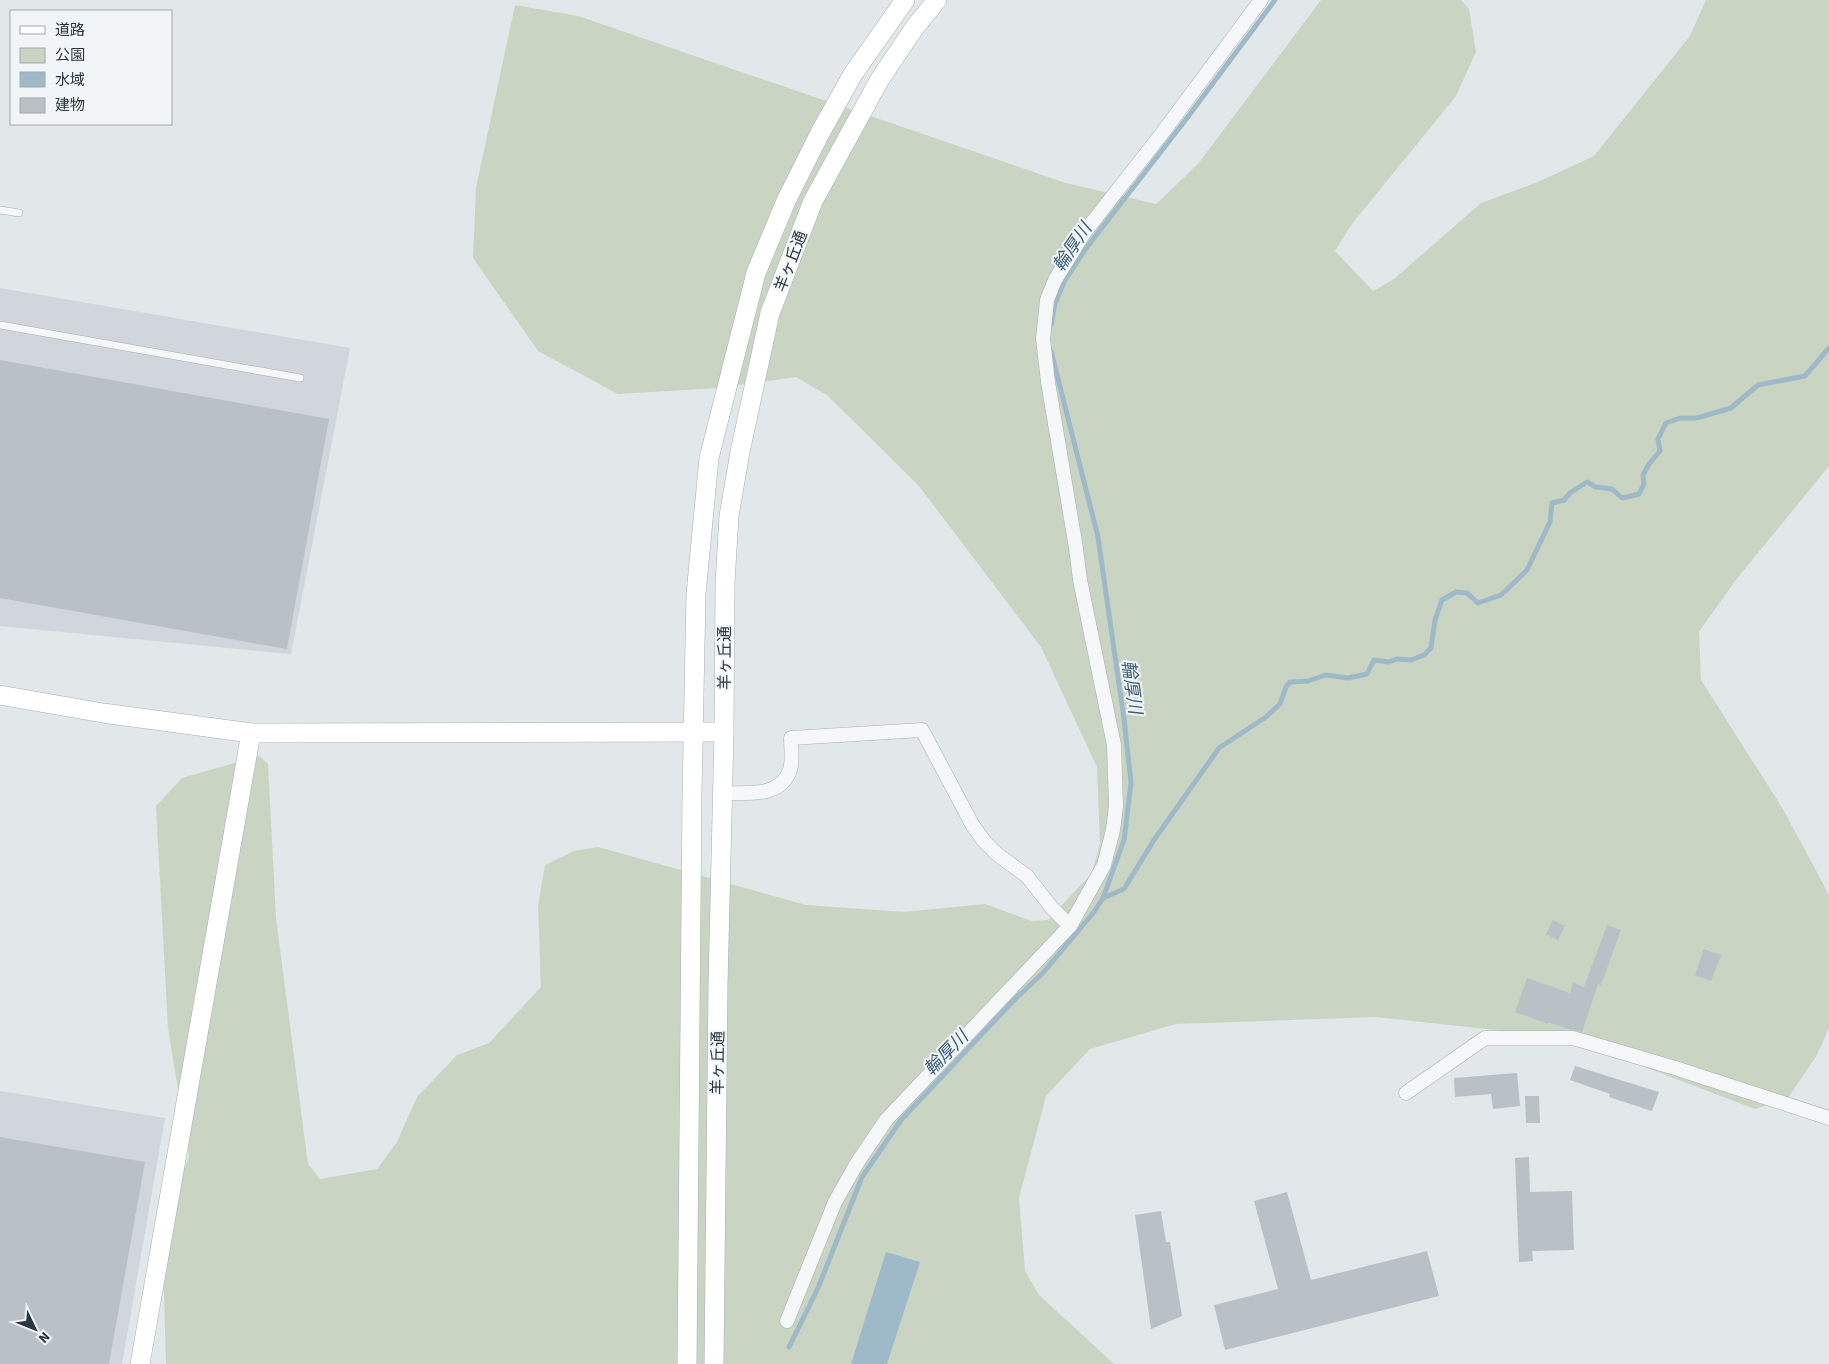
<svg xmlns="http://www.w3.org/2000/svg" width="1829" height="1364" font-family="'Source Sans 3','Noto Sans JP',sans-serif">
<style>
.built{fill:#d0d6dc}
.green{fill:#cad4c3}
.water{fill:#9ebac9}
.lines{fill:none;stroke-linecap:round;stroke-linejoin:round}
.stream{stroke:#9ebac9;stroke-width:5}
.building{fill:#b9c1c7}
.lane-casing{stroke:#a7afb4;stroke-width:8}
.street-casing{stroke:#a7afb4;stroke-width:15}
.secondary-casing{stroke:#a7afb4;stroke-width:20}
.lane{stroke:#f5f7f8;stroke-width:7}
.street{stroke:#f5f7f8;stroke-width:14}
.secondary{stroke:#fff;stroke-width:19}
.labels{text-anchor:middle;stroke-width:4;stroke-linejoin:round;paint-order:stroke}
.street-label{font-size:16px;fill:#2a3742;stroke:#f2f5f7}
.water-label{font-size:18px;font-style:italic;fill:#355d75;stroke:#f2f5f7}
</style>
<rect width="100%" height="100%" fill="#e2e7ea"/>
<g class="built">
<path d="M0,288L350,348L291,654L0,626Z"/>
<path d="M0,1091L165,1118L122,1364H0Z"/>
</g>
<path class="green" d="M1321,0H1461L1469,9L1476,52L1456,96L1352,224L1335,251L1373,291L1394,279L1481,203L1538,182L1594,156L1690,36L1706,0H1829V466L1735,581L1699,632L1701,680L1783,809L1829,895V1028L1817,1055L1788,1098L1755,1109L1613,1055L1523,1033L1376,1017L1176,1024L1090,1049L1046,1096L1019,1198L1025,1271L1039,1295L1114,1364H166L162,1226L189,1157L168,1028L156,806L182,778L259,756L268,764L276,918L308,1164L320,1179L377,1169L397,1142L417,1097L457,1055L489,1043L541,987L538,906L545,865L574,851L598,847L806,905L904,912L985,904L1032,921L1048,920L1092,873L1100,843L1097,767L1041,647L919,486L827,395L796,377L718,388L618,394L538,351L473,258L476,188L515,5L578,16L1066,183L1156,204L1198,164Z"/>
<path class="water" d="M886,1252L920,1262L887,1364H851Z"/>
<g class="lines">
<g class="stream">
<path d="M1051,325L1055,303L1065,280L1087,247L1187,118L1275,0"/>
<path d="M1103,898L1124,889L1154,840L1219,748L1266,717L1280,704L1286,687L1290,682L1308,681L1326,675L1348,678L1367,674L1374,660L1389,662L1397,659L1411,660L1424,655L1431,648L1435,620L1442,600L1456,592L1467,593L1478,603L1501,595L1527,570L1550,522L1552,503L1564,500L1570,493L1587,482L1596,487L1612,489L1622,498L1639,494L1644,484L1643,475L1649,464L1660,451L1658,439L1666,423L1680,418H1697L1731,408L1758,385L1805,376L1829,348"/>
<path d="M789,1347L818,1288L862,1177L901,1120L1015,999L1042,974L1094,912L1103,898L1124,840L1131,783L1124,719L1098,537L1051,351"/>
</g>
</g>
<g class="building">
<path d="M0,360L329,419L287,649L0,598Z"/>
<path d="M1553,920L1565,926L1558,940L1546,934Z"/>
<path d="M1607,925L1621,930L1601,985L1598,984L1582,1032L1568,1029L1548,1022V1024L1515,1012L1527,978L1570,993L1573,983L1584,987Z"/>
<path d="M1704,949L1721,955L1711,981L1695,975Z"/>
<path d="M1575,1066L1659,1092L1652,1111L1609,1097L1610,1094L1570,1080Z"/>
<path d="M1517,1073L1520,1106L1493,1109L1491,1094L1455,1097L1454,1078Z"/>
<path d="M1525,1096H1539L1540,1123H1526Z"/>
<path d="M0,1137L145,1162L109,1364H0Z"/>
<path d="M1529,1157L1530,1192L1572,1191L1574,1250L1532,1251L1533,1261L1519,1262L1515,1158Z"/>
<path d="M1287,1192L1311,1280L1427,1251L1439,1296L1225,1350L1214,1305L1278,1289L1254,1201Z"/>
<path d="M1161,1211L1166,1242H1170L1182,1316L1151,1329L1135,1215Z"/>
</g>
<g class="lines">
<g class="lane-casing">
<g id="lane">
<path d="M0,210L19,213"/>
<path d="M0,325L300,378"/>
</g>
</g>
<g class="street-casing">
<g id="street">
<path d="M723,793C745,793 781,798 790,770C793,761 791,748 791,738L922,730L973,826L984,841L998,855L1027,876L1052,908L1070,926"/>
<path d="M1406,1093L1485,1038H1573L1675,1068L1829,1118"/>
<path d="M787,1321L835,1202L857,1163L886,1120L1070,926L1104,865L1113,830L1116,806L1114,745L1080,580L1076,548L1048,382L1043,339L1047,300L1055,280L1084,233L1163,132L1261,0"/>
</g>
</g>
<g class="secondary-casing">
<g id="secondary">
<path d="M0,695L103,713L251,733L724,732"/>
<path d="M140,1364L251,733"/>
<path d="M687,1364L692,795L696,594L709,458L756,273L786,201L820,133L853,74L905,0"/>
<path d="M714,1364L718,986L724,732L725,583L729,516L740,452L770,313L813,201L880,79L915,27L937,0"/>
</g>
</g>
<use href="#lane" class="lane"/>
<use href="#street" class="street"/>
<use href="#secondary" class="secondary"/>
</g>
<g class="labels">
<g class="street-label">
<text transform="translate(790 261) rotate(-69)" y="6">羊ヶ丘通</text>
<text transform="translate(724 658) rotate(-90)" y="6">羊ヶ丘通</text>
<text transform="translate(717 1063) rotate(-89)" y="6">羊ヶ丘通</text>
</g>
<g class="water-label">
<text transform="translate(1072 247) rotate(-56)" y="6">輪厚川</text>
<text transform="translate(1132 687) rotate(82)" y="6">輪厚川</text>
<text transform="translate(946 1053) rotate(-46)" y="6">輪厚川</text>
</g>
</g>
<rect x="10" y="10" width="162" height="115" fill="#f2f5f7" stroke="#a2a9af"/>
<rect x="20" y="26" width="25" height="8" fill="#ffffff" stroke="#a2a9af"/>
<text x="55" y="35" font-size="15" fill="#2a3742">道路</text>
<rect x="20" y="48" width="25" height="15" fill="#cad4c3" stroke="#a2a9af"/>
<text x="55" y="60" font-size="15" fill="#2a3742">公園</text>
<rect x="20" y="72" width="25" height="15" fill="#9ebac9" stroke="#a2a9af"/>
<text x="55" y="85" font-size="15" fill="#2a3742">水域</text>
<rect x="20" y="98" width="25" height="15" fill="#b9c1c7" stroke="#a2a9af"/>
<text x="55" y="110" font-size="15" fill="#2a3742">建物</text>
<g transform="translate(35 1329) rotate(133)" stroke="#f2f5f7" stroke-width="4" paint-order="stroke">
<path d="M0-4L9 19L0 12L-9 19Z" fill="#2a3742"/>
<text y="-8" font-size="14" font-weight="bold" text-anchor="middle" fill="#2a3742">N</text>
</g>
</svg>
